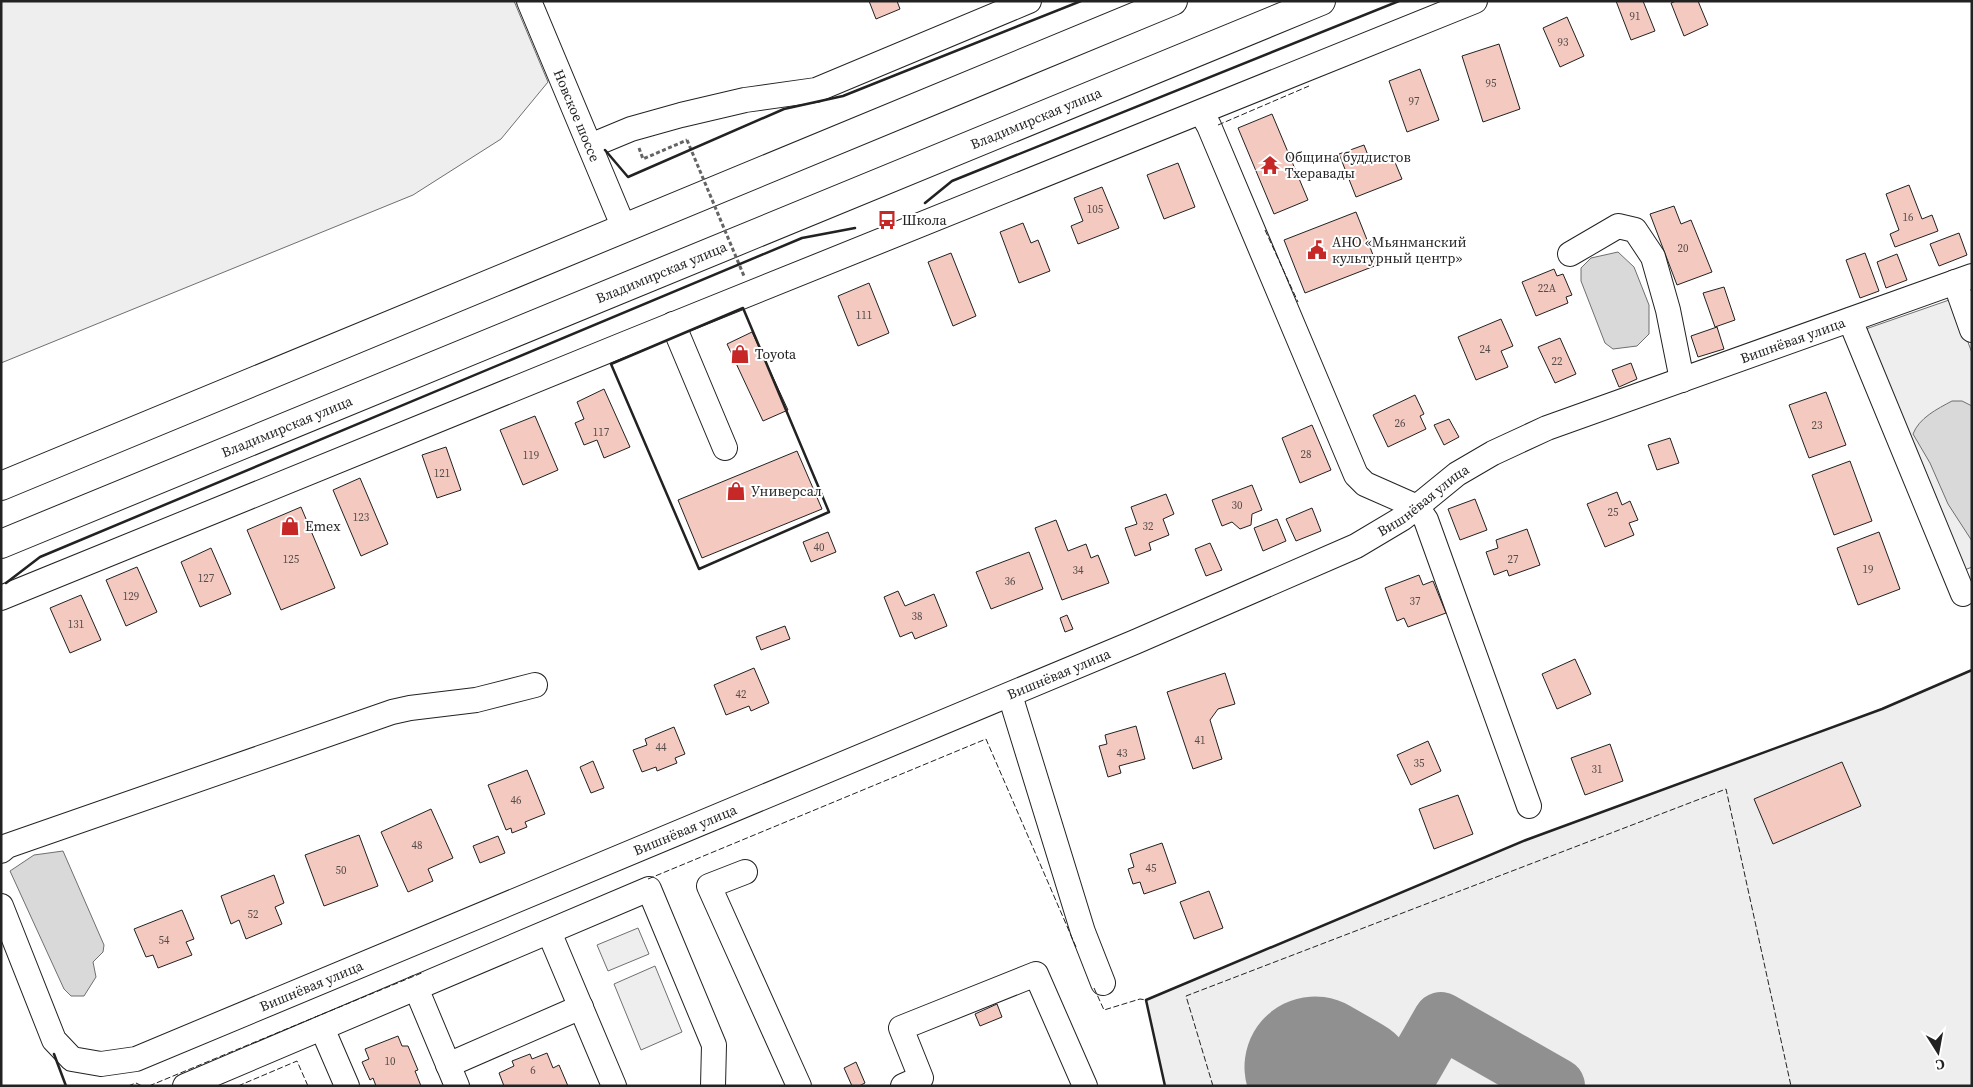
<svg xmlns="http://www.w3.org/2000/svg" width="1973" height="1087" font-family="'Source Serif 4',serif">
<style>
.green{fill:#eee;stroke:#6f6f6f}
.water{fill:#d9d9d9;stroke:#6f6f6f}
.lines{fill:none;stroke-linecap:round;stroke-linejoin:round}
.taxiway{stroke:#909090;stroke-width:56}
.runway{stroke:#909090;stroke-width:141}
.building{fill:#f3c9c0;stroke:#222}
.minor-casing{stroke:#222;stroke-width:26}
.highway-casing{stroke:#222;stroke-width:30}
.path{stroke:#646464;stroke-width:3;stroke-dasharray:4 2.5;stroke-linecap:butt}
.minor{stroke:#fff;stroke-width:24}
.highway{stroke:#fff;stroke-width:28}
.path-bridge{stroke:#646464;stroke-width:3;stroke-dasharray:4 2.5;stroke-linecap:butt}
.fence{stroke:#222;stroke-width:1;stroke-dasharray:6 2.5;stroke-linecap:butt}
.wall{stroke:#222;stroke-width:2.5}
.labels{text-anchor:middle;stroke-width:4;stroke-linejoin:round;paint-order:stroke}
.number-label{font-size:11px;fill:#564c4a}
.street-label{font-size:14px;fill:#222;stroke:#fff}
.poi-label{font-size:14px;fill:#222;stroke:#fff;text-anchor:start}
</style>
<rect width="100%" height="100%" fill="#fff"/>
<g class="green">
<path d="M1,1H514L548,82L501,139L413,195L1,363Z"/>
<path d="M1952,299L1972,353V567L1962,571L1860,331Z"/>
<path d="M1972,670V1086H1165L1146,1000L1526,840L1882,709Z"/>
<path d="M638,928L649,954L608,971L597,945Z"/>
<path d="M655,966L682,1032L641,1050L614,984Z"/>
</g>
<g class="water">
<path d="M1618,252L1634,267L1649,305V334L1637,346L1613,349L1605,343L1581,281V268L1591,258Z"/>
<path d="M1952,401H1962L1972,406V541L1948,504L1930,463L1913,434C1919,418 1937,409 1952,401Z"/>
<path d="M63,851L104,945L103,952L93,962L96,977L84,996H71L64,989L10,871L34,855Z"/>
</g>
<g class="lines">
<path class="taxiway" d="M1403,1086L1441,1020L1557,1086"/>
<path class="runway" d="M1315,1067L1348,1086"/>
</g>
<g class="building">
<path d="M869,1H897L900,9L876,19Z"/>
<path d="M1616,1H1643L1655,31L1631,40Z"/>
<path d="M1676,1H1698L1708,25L1684,36L1671,3Z"/>
<path d="M1567,17L1584,56L1560,67L1543,28Z"/>
<path d="M1499,44L1520,109L1483,122L1462,56Z"/>
<path d="M1420,69L1439,120L1407,132L1389,81Z"/>
<path d="M1272,114L1308,200L1274,214L1238,128Z"/>
<path d="M1364,145L1371,163L1392,155L1402,179L1356,197L1339,154Z"/>
<path d="M1178,163L1195,207L1164,219L1147,175Z"/>
<path d="M1909,185L1922,219L1932,215L1938,231L1895,247L1890,234L1899,230L1886,194Z"/>
<path d="M1102,187L1119,228L1078,244L1071,226L1083,221L1074,198Z"/>
<path d="M1674,206L1681,224L1691,220L1712,272L1677,285L1650,214Z"/>
<path d="M1356,212L1377,265L1305,293L1284,240Z"/>
<path d="M1023,223L1031,243L1038,240L1050,271L1019,283L1000,232Z"/>
<path d="M1959,233L1967,255L1939,266L1930,244Z"/>
<path d="M951,253L976,316L953,326L928,262Z"/>
<path d="M1865,253L1879,291L1860,298L1846,260Z"/>
<path d="M1897,254L1907,280L1886,288L1877,262Z"/>
<path d="M1554,269L1557,276L1563,274L1572,295L1566,297L1568,303L1536,316L1522,282Z"/>
<path d="M869,283L889,333L858,346L838,296Z"/>
<path d="M1724,287L1735,320L1715,327L1703,293Z"/>
<path d="M1501,319L1513,346L1501,351L1508,367L1476,380L1458,337Z"/>
<path d="M1717,327L1724,349L1698,357L1691,336Z"/>
<path d="M752,332L788,410L763,421L727,344Z"/>
<path d="M1560,338L1576,374L1555,383L1538,347Z"/>
<path d="M1631,363L1637,379L1619,387L1612,370Z"/>
<path d="M604,389L630,447L604,458L597,440L584,445L575,423L584,419L577,402Z"/>
<path d="M1826,392L1846,445L1809,458L1789,405Z"/>
<path d="M1415,395L1424,414L1420,416L1426,429L1388,447L1373,415Z"/>
<path d="M535,416L558,470L523,485L500,430Z"/>
<path d="M1449,419L1459,437L1444,445L1434,425Z"/>
<path d="M1312,425L1331,470L1300,483L1282,438Z"/>
<path d="M1670,438L1679,463L1657,470L1648,445Z"/>
<path d="M446,447L461,490L437,498L422,455Z"/>
<path d="M797,451L822,509L702,558L678,500Z"/>
<path d="M1850,461L1872,521L1834,535L1812,475Z"/>
<path d="M360,478L388,544L361,556L333,490Z"/>
<path d="M1252,485L1262,510L1252,514L1251,525L1240,529L1232,522L1222,526L1212,500Z"/>
<path d="M1617,492L1622,505L1630,501L1638,520L1629,523L1634,535L1605,547L1587,504Z"/>
<path d="M1166,494L1174,514L1163,519L1169,535L1149,543L1151,550L1135,556L1125,528L1137,524L1131,507Z"/>
<path d="M1475,499L1487,530L1460,540L1448,509Z"/>
<path d="M301,507L335,588L281,610L247,530Z"/>
<path d="M1312,508L1321,531L1296,541L1286,519Z"/>
<path d="M1277,519L1286,541L1263,551L1254,528Z"/>
<path d="M1056,520L1068,551L1086,544L1091,558L1098,555L1109,583L1062,600L1035,528Z"/>
<path d="M1527,529L1540,565L1509,576L1507,570L1494,575L1486,552L1498,548L1496,540Z"/>
<path d="M828,532L836,552L811,562L803,542Z"/>
<path d="M1879,532L1900,589L1858,605L1837,548Z"/>
<path d="M1210,543L1222,570L1206,576L1195,549Z"/>
<path d="M211,548L231,594L200,607L181,562Z"/>
<path d="M1029,552L1043,589L991,609L976,572Z"/>
<path d="M137,567L157,612L126,626L106,580Z"/>
<path d="M1419,575L1423,585L1433,581L1446,613L1408,627L1404,618L1397,621L1385,588Z"/>
<path d="M898,591L905,606L934,594L947,626L915,639L912,632L900,637L884,597Z"/>
<path d="M81,595L101,640L70,653L50,608Z"/>
<path d="M1067,615L1073,629L1065,632L1060,618Z"/>
<path d="M785,626L790,639L761,650L756,637Z"/>
<path d="M1575,659L1591,694L1557,709L1542,674Z"/>
<path d="M754,668L769,703L751,711L749,706L726,715L714,685Z"/>
<path d="M1225,673L1235,704L1218,709L1210,720L1222,759L1193,769L1167,692Z"/>
<path d="M1136,726L1145,759L1119,766L1121,773L1108,777L1099,746L1107,744L1105,735Z"/>
<path d="M674,727L685,754L675,758L677,763L657,771L656,767L642,772L633,750L647,745L645,739Z"/>
<path d="M1428,741L1441,771L1411,785L1397,755Z"/>
<path d="M1610,744L1623,781L1585,795L1571,758Z"/>
<path d="M593,761L604,788L591,793L580,767Z"/>
<path d="M1842,762L1861,806L1773,844L1754,799Z"/>
<path d="M527,770L545,814L525,822L527,827L512,833L511,828L506,830L488,785Z"/>
<path d="M1458,795L1473,834L1434,849L1419,809Z"/>
<path d="M431,809L453,858L428,869L433,881L408,892L381,832Z"/>
<path d="M359,835L378,886L324,906L305,855Z"/>
<path d="M498,836L505,853L480,863L473,846Z"/>
<path d="M1162,843L1176,883L1144,894L1140,882L1133,884L1128,869L1134,867L1130,854Z"/>
<path d="M274,875L284,903L275,907L282,924L246,939L239,920L231,924L221,896Z"/>
<path d="M1209,891L1223,928L1194,939L1180,902Z"/>
<path d="M182,910L194,939L186,942L192,955L158,968L153,955L146,957L134,929Z"/>
<path d="M997,1004L1002,1017L980,1026L975,1014Z"/>
<path d="M398,1036L402,1046H408L418,1070L415,1071L421,1086H376L373,1078L370,1080L362,1062L369,1059L365,1049Z"/>
<path d="M547,1053L553,1068L559,1065L568,1086H504L499,1073L514,1066L512,1061L530,1054L532,1059Z"/>
<path d="M856,1062L865,1083L859,1086H852L844,1068Z"/>
</g>
<g class="lines">
<g class="minor-casing">
<g id="minor">
<path id="s1" d="M529,1L624,228"/>
<path d="M1201,112L1209,126L1356,475L1365,484L1417,507L1426,520L1529,806"/>
<path d="M590,146L631,129L681,115L745,100L816,90L1029,1"/>
<path d="M1570,254L1618,226L1635,230L1653,257L1668,310L1682,380"/>
<path d="M1955,282L1972,330"/>
<path d="M1850,320L1963,594"/>
<path d="M673,324L725,448"/>
<path d="M1,598C491,396 984,200 1475,1"/>
<path d="M1010,695L1083,932L1103,983"/>
<path d="M1,851L7,846L392,712L410,708L476,700L535,685"/>
<path d="M745,872L709,886L799,1086"/>
<path id="s2" d="M1,906L54,1040L72,1059L101,1064L136,1059L1135,642L1356,546L1403,518L1457,474L1493,453L1547,428L1972,276"/>
<path d="M549,932L614,1086"/>
<path d="M416,988L457,1086"/>
<path d="M322,1028L347,1086"/>
<path d="M448,1065L581,1007"/>
<path d="M185,1086L649,889L714,1045L713,1086"/>
<path d="M903,1086L921,1078L901,1028L1036,974L1085,1086"/>
</g>
</g>
<g class="highway-casing">
<g id="highway">
<path d="M1,486L1173,1"/>
<path id="s3" d="M1,544L1321,1"/>
</g>
</g>
<path class="path" d="M639,148L643,159L687,140"/>
<use href="#minor" class="minor"/>
<use href="#highway" class="highway"/>
<path class="path-bridge" d="M687,140L744,276"/>
<g class="fence">
<path d="M1218,125L1309,86"/>
<path d="M1265,230L1298,302"/>
<path d="M648,879L986,739L1076,947"/>
<path d="M1094,988L1104,1010L1140,999L1146,1000"/>
<path d="M128,1086L136,1083L142,1086"/>
<path d="M149,1086L424,972"/>
<path d="M238,1086L297,1061L308,1086"/>
<path d="M1213,1086L1186,996L1726,789L1791,1086"/>
</g>
<g class="wall">
<path d="M605,150L628,177L784,109L843,96L1081,1"/>
<path d="M925,203L952,181L1399,1"/>
<path d="M743,308L829,512L699,569L611,364Z"/>
<path d="M6,583L40,557L802,238L855,228"/>
<path d="M54,1054L66,1086"/>
<path d="M1165,1086L1146,1000L1526,840L1882,709L1972,670"/>
</g>
</g>
<defs>
<g id="temple-bare" transform="scale(1.5)"><path d="M0-6L5-2H3V0L6.5 2.5H4V6H1.5V3h-3V6H-4V2.5H-6.5L-3 0V-2H-5Z" fill="#c62828" stroke="#fff" stroke-width="2.5" paint-order="stroke"/></g>
<g id="bus-bare" transform="scale(1.5)"><path d="M-5-6H5V4H4V6H2V4H-2V6H-4V4H-5ZM-3.5-4V0h7V-4ZM-3.5 1.2v1.5H-2V1.2ZM2 1.2v1.5H3.5V1.2Z" fill="#c62828" stroke="#fff" stroke-width="2.5" paint-order="stroke"/></g>
<g id="civic-bare" transform="scale(1.5)"><path d="M-.6-6.5H3V-4.5H.6V-3L4-1V1h2V6H-6V1h2V-1L-.6-3ZM-1.2 2.5V6h2.4V2.5Z" fill="#c62828" stroke="#fff" stroke-width="2.5" paint-order="stroke"/></g>
<g id="shop-bare" transform="scale(1.5)"><path d="M-5-2.5h2.3a2.7 3.5 0 0 1 5.4 0H5L5.5 6h-11ZM-1.5-2.5h3a1.5 2.3 0 0 0-3 0Z" fill="#c62828" stroke="#fff" stroke-width="2.5" paint-order="stroke"/></g>
</defs>
<g fill-rule="evenodd">
<use href="#temple-bare" x="1270" y="165"/>
<use href="#bus-bare" x="887" y="220"/>
<use href="#civic-bare" x="1317" y="250"/>
<use href="#shop-bare" x="740" y="354"/>
<use href="#shop-bare" x="736" y="491"/>
<use href="#shop-bare" x="290" y="526"/>
</g>
<g class="labels">
<g class="number-label">
<text x="1635" y="20">91</text>
<text x="1563" y="46">93</text>
<text x="1491" y="87">95</text>
<text x="1414" y="105">97</text>
<text x="1095" y="213">105</text>
<text x="1908" y="221">16</text>
<text x="1683" y="252">20</text>
<text x="1547" y="292">22А</text>
<text x="864" y="319">111</text>
<text x="1485" y="353">24</text>
<text x="1557" y="365">22</text>
<text x="1400" y="427">26</text>
<text x="1817" y="429">23</text>
<text x="601" y="436">117</text>
<text x="1306" y="458">28</text>
<text x="531" y="459">119</text>
<text x="442" y="477">121</text>
<text x="1237" y="509">30</text>
<text x="1613" y="516">25</text>
<text x="361" y="521">123</text>
<text x="1148" y="530">32</text>
<text x="819" y="551">40</text>
<text x="291" y="563">125</text>
<text x="1513" y="563">27</text>
<text x="1868" y="573">19</text>
<text x="1078" y="574">34</text>
<text x="206" y="582">127</text>
<text x="1010" y="585">36</text>
<text x="131" y="600">129</text>
<text x="1415" y="605">37</text>
<text x="917" y="620">38</text>
<text x="76" y="628">131</text>
<text x="741" y="698">42</text>
<text x="1200" y="744">41</text>
<text x="661" y="751">44</text>
<text x="1122" y="757">43</text>
<text x="1419" y="767">35</text>
<text x="1597" y="773">31</text>
<text x="516" y="804">46</text>
<text x="417" y="849">48</text>
<text x="1151" y="872">45</text>
<text x="341" y="874">50</text>
<text x="253" y="918">52</text>
<text x="164" y="944">54</text>
<text x="390" y="1065">10</text>
<text x="533" y="1074">6</text>
</g>
<g class="street-label">
<text dy="5" stroke="none"><textPath href="#s1" startOffset="124">Новское шоссе</textPath></text>
<text dy="5" stroke="none"><textPath href="#s3" startOffset="1119">Владимирская улица</textPath></text>
<text dy="5" stroke="none"><textPath href="#s3" startOffset="714">Владимирская улица</textPath></text>
<text dy="5" stroke="none"><textPath href="#s2" startOffset="2045">Вишнёвая улица</textPath></text>
<text dy="5" stroke="none"><textPath href="#s3" startOffset="309">Владимирская улица</textPath></text>
<text dy="5" stroke="none"><textPath href="#s2" startOffset="1640">Вишнёвая улица</textPath></text>
<text dy="5" stroke="none"><textPath href="#s2" startOffset="1235">Вишнёвая улица</textPath></text>
<text dy="5" stroke="none"><textPath href="#s2" startOffset="830">Вишнёвая улица</textPath></text>
<text dy="5" stroke="none"><textPath href="#s2" startOffset="425">Вишнёвая улица</textPath></text>
</g>
<g class="poi-label">
<text x="1285" y="162">Община буддистов<tspan x="1285" dy="16">Тхеравады</tspan></text>
<text x="902" y="225">Школа</text>
<text x="1332" y="247">АНО «Мьянманский<tspan x="1332" dy="16">культурный центр»</tspan></text>
<text x="755" y="359">Toyota</text>
<text x="751" y="496">Универсал</text>
<text x="305" y="531">Emex</text>
</g>
</g>
<rect width="1973" height="1087" fill="none" stroke="#222222" stroke-width="5"/>
<g transform="translate(1938 1052) rotate(169)" stroke="#ffffff" stroke-width="4" paint-order="stroke">
<path d="M0-4L9 19L0 12L-9 19Z" fill="#222222"/>
<text y="-8" font-size="14" font-weight="bold" text-anchor="middle" fill="#222222">С</text>
</g>
</svg>
